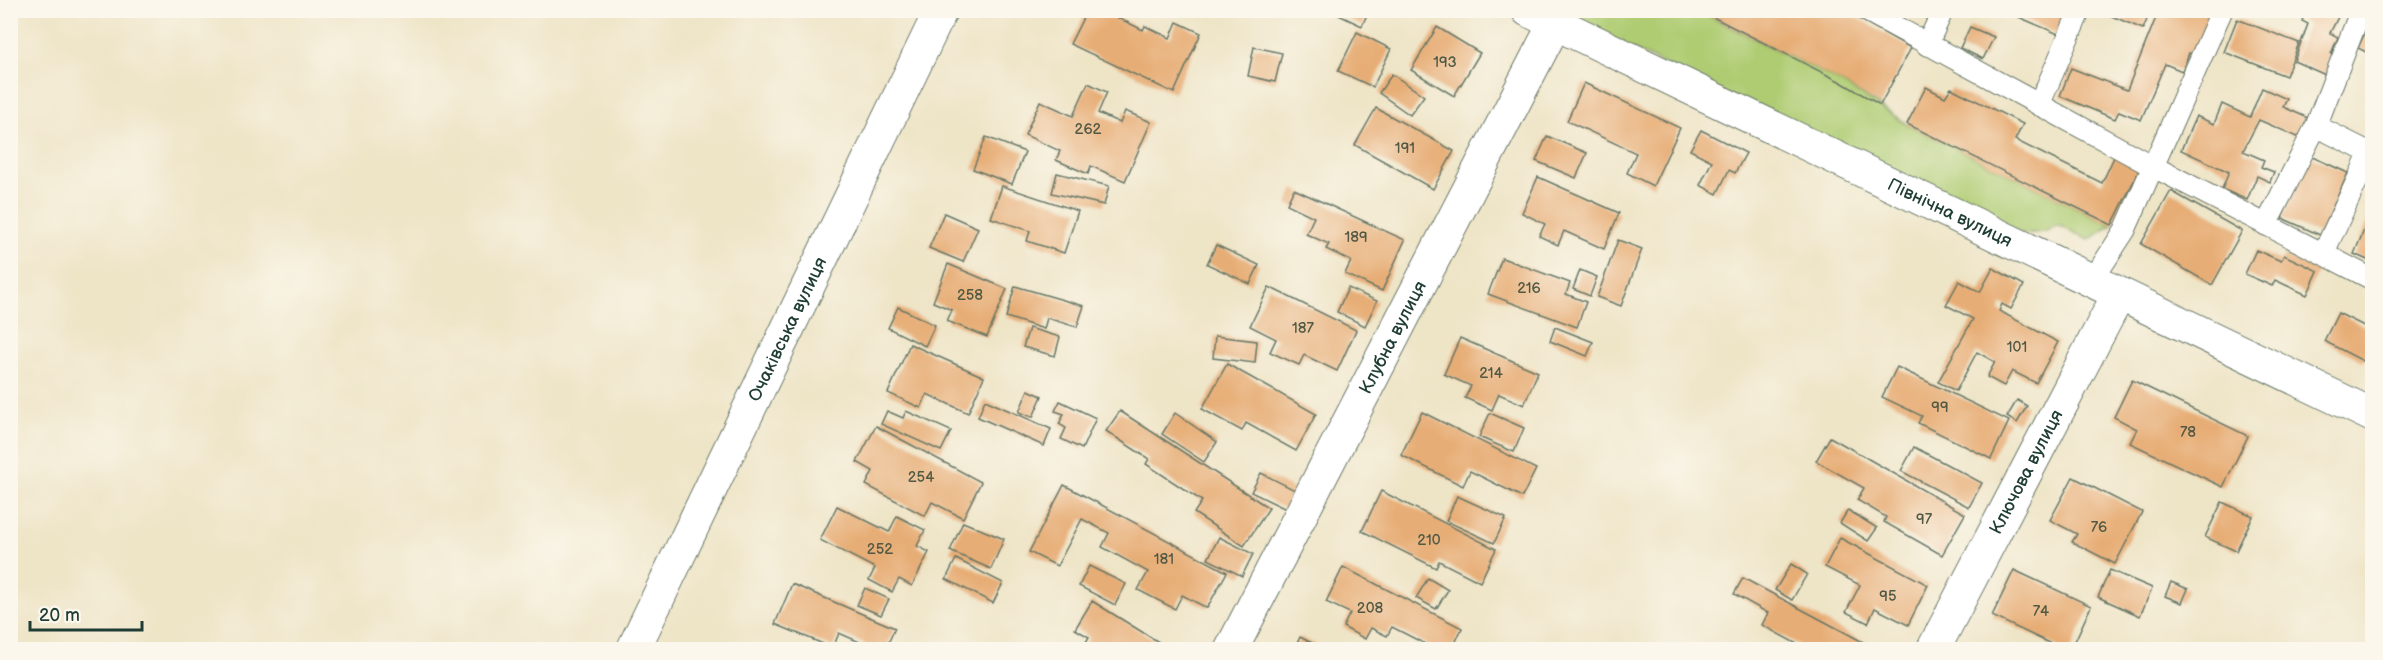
<svg xmlns="http://www.w3.org/2000/svg" width="2383" height="660" font-family="'Balsamiq Sans',sans-serif">
<style>
.green{fill:#afcc72;stroke:#678453;stroke-width:1.5}
.building{fill:#e7ad76}
.lines{fill:none;stroke-linecap:round;stroke-linejoin:round}
.lane-casing{stroke:#677767;stroke-width:23}
.street-casing{stroke:#677767;stroke-width:35}
.lane{stroke:#fff;stroke-width:21}
.street{stroke:#fff;stroke-width:33}
.labels{text-anchor:middle;stroke-width:4.5;stroke-linejoin:round;paint-order:stroke}
.number-label{font-size:15px;fill:#515944}
.street-label{font-size:18px;fill:#1f3d34;stroke:#fbf7ec}
</style>
<rect width="100%" height="100%" fill="#fbf7ec"/>
<filter id="ink" filterUnits="userSpaceOnUse"><feTurbulence type="fractalNoise" baseFrequency=".0167" numOctaves="2"/><feDisplacementMap in="SourceGraphic" scale="12" xChannelSelector="R" yChannelSelector="G"/><feConvolveMatrix kernelMatrix="1 2 1 2 8 2 1 2 1" color-interpolation-filters="sRGB"/></filter>
<filter id="wash" filterUnits="userSpaceOnUse"><feTurbulence type="fractalNoise" baseFrequency=".008" numOctaves="4" result="noise"/><feDisplacementMap in="SourceGraphic" scale="24" xChannelSelector="R" yChannelSelector="G"/><feGaussianBlur stdDeviation="1.35" result="paint"/><feColorMatrix in="noise" values="0 0 0 0 0 0 0 0 0 0 0 0 0 0 0 0 0 1.4 0 .05"/><feComposite in="paint" operator="in"/></filter>
<g filter="url(#wash)">
<rect width="100%" height="100%" fill="#eee4c6"/>
<path class="green" d="M1552,11H1699L1841,82L1907,124L2112,225L2089,240L2058,225L2044,232L2020,234Z"/>
<g id="blocks">
<g class="building">
<path d="M1087,10H1102L1143,30L1145,26L1170,38L1177,22L1201,33L1174,93L1070,44Z"/>
<path d="M1328,10H1369L1362,26Z"/>
<path d="M1699,10H1843L1911,48L1880,105L1841,82Z"/>
<path d="M2015,10H2074L2063,36L2014,15Z"/>
<path d="M2110,10H2151L2143,29L2109,15Z"/>
<path d="M2159,10H2204L2212,13L2194,55L2189,53L2182,71L2165,64L2141,120L2119,111L2115,119L2060,96L2071,68L2127,90Z"/>
<path d="M2306,10H2323L2338,17L2330,33L2338,37L2331,54L2339,58L2330,77L2294,61L2308,24L2302,21Z"/>
<path d="M2372,17V55L2358,48Z"/>
<path d="M2237,19L2299,43L2286,76L2224,52Z"/>
<path d="M1437,27L1480,53L1454,96L1411,70Z"/>
<path d="M1970,27L1994,37L1983,59L1960,48Z"/>
<path d="M1357,32L1391,49L1373,87L1338,71Z"/>
<path d="M1254,47L1282,53L1275,82L1248,76Z"/>
<path d="M1392,74L1424,96L1410,115L1379,93Z"/>
<path d="M1088,83L1107,92L1098,113L1120,123L1125,111L1151,122L1125,181L1091,166L1088,174L1056,160L1060,151L1025,135L1040,101L1073,116Z"/>
<path d="M1584,83L1680,128L1653,186L1627,173L1636,153L1567,121Z"/>
<path d="M1926,87L1945,97L1951,88L2023,124L2015,140L2102,183L2115,155L2140,168L2112,225L1907,124Z"/>
<path d="M2262,88L2287,99L2283,107L2308,118L2300,138L2259,120L2243,151L2264,160L2261,167L2274,172L2270,182L2257,176L2247,200L2222,189L2229,172L2181,150L2196,116L2214,124L2222,104L2250,117Z"/>
<path d="M1376,108L1454,151L1433,189L1355,145Z"/>
<path d="M1701,130L1746,153L1735,173L1729,170L1717,194L1700,185L1712,161L1690,150Z"/>
<path d="M1547,136L1587,153L1576,178L1536,161Z"/>
<path d="M986,137L1025,152L1012,184L973,169Z"/>
<path d="M2310,156L2348,173L2320,235L2282,218Z"/>
<path d="M1057,173L1109,186L1104,205L1052,193Z"/>
<path d="M1538,177L1619,213L1604,249L1564,231L1558,245L1539,236L1545,224L1522,213Z"/>
<path d="M1002,186L1078,211L1064,253L1027,241L1030,231L991,218Z"/>
<path d="M1294,189L1405,240L1382,291L1345,274L1351,261L1326,249L1329,244L1306,234L1314,217L1287,204Z"/>
<path d="M2171,191L2242,231L2212,285L2141,244Z"/>
<path d="M2372,211V262L2354,254Z"/>
<path d="M944,213L978,228L963,262L929,248Z"/>
<path d="M1618,240L1642,249L1621,306L1597,297Z"/>
<path d="M1216,245L1259,265L1250,284L1207,264Z"/>
<path d="M2256,250L2281,261L2284,255L2318,271L2307,295L2275,280L2272,286L2245,274Z"/>
<path d="M1502,258L1570,283L1566,294L1586,302L1577,327L1488,294Z"/>
<path d="M948,264L1007,289L987,337L947,321L952,310L933,302Z"/>
<path d="M1993,268L2024,285L2011,309L2002,304L1999,311L2058,342L2036,383L2012,371L2004,386L1987,377L1995,362L1977,352L1956,391L1938,382L1973,319L1946,305L1959,281L1980,292Z"/>
<path d="M1580,270L1597,277L1590,296L1573,289Z"/>
<path d="M1015,286L1084,306L1077,327L1047,318L1044,329L1006,317Z"/>
<path d="M1269,287L1356,330L1337,371L1304,355L1299,365L1270,352L1276,339L1250,326Z"/>
<path d="M1348,288L1377,301L1365,326L1337,312Z"/>
<path d="M898,307L935,325L925,346L888,328Z"/>
<path d="M2338,313L2372,330V343L2363,361L2324,341Z"/>
<path d="M1555,327L1593,342L1587,356L1550,341Z"/>
<path d="M1029,328L1060,337L1055,356L1023,347Z"/>
<path d="M1215,336L1257,341L1255,363L1213,358Z"/>
<path d="M1460,338L1538,372L1524,405L1499,394L1492,410L1465,398L1471,386L1444,374Z"/>
<path d="M910,344L984,377L968,413L927,394L921,408L888,393Z"/>
<path d="M1227,364L1316,414L1296,451L1246,423L1242,431L1202,409Z"/>
<path d="M1897,367L2009,421L1991,459L1918,423L1922,416L1882,397Z"/>
<path d="M2132,380L2248,436L2223,487L2130,443L2137,429L2114,417Z"/>
<path d="M1028,390L1042,396L1033,417L1019,412Z"/>
<path d="M985,400L1051,429L1044,446L978,417Z"/>
<path d="M2017,400L2027,406L2017,423L2007,417Z"/>
<path d="M1060,401L1096,418L1082,449L1061,439L1066,428L1059,424L1064,414L1055,411Z"/>
<path d="M887,411L903,418L906,411L951,431L941,451L881,424Z"/>
<path d="M1120,411L1269,508L1244,546L1194,513L1202,501L1146,464L1149,459L1106,431Z"/>
<path d="M1422,412L1536,469L1522,497L1470,471L1463,486L1401,455Z"/>
<path d="M1175,413L1217,442L1204,462L1162,434Z"/>
<path d="M1490,413L1524,428L1514,452L1479,437Z"/>
<path d="M876,426L981,482L963,518L932,502L925,516L866,485L873,471L857,462Z"/>
<path d="M1830,437L1965,514L1942,555L1884,522L1886,517L1857,500L1864,488L1816,461Z"/>
<path d="M1914,447L1982,483L1969,507L1901,471Z"/>
<path d="M1261,473L1295,490L1286,509L1251,492Z"/>
<path d="M2073,477L2142,512L2115,564L2072,542L2077,534L2050,520Z"/>
<path d="M1064,485L1227,572L1207,608L1182,595L1175,609L1138,590L1148,572L1102,547L1109,533L1082,519L1057,566L1029,552Z"/>
<path d="M1381,491L1496,549L1480,582L1439,561L1436,568L1362,531Z"/>
<path d="M1457,496L1506,518L1494,543L1446,521Z"/>
<path d="M2222,502L2253,516L2236,551L2205,537Z"/>
<path d="M837,506L889,532L897,516L925,530L917,546L929,552L912,586L899,579L892,592L869,580L875,568L820,540Z"/>
<path d="M1848,510L1877,528L1868,541L1840,523Z"/>
<path d="M963,522L1004,539L991,569L950,551Z"/>
<path d="M1219,537L1253,554L1242,576L1208,559Z"/>
<path d="M1840,538L1928,585L1908,625L1875,608L1868,623L1846,612L1860,585L1825,567Z"/>
<path d="M956,559L1003,583L993,603L946,579Z"/>
<path d="M1791,564L1807,574L1792,600L1775,590Z"/>
<path d="M1089,566L1126,584L1115,605L1079,586Z"/>
<path d="M1343,567L1462,628L1452,650H1437L1392,627L1387,636L1371,628L1365,639L1343,627L1350,613L1326,602Z"/>
<path d="M2014,570L2091,606L2071,650H2064L1992,616Z"/>
<path d="M2110,570L2152,588L2140,616L2098,597Z"/>
<path d="M1428,578L1448,590L1436,609L1416,598Z"/>
<path d="M1743,578L1799,608L1878,650H1808L1762,625L1768,613L1734,594Z"/>
<path d="M2171,582L2188,589L2182,603L2165,596Z"/>
<path d="M792,584L895,628L885,650H878L839,633L833,648L775,624Z"/>
<path d="M865,588L889,599L881,615L857,605Z"/>
<path d="M1092,601L1147,635L1172,650H1087L1083,647L1089,637L1075,629Z"/>
<path d="M1300,637L1326,650H1294Z"/>
<path d="M2238,642L2255,650H2235Z"/>
</g>
</g>
</g>
<g filter="url(#ink)">
<use href="#blocks" fill-opacity="0" stroke="#677767" stroke-width="1.5"/>
<g class="lines">
<g class="lane-casing">
<g id="lane">
<path d="M1865,10L2154,167L2372,279"/>
<path d="M1927,45L1943,10"/>
<path d="M2039,105L2080,10"/>
<path d="M2316,126L2370,153"/>
<path d="M2266,225L2316,126L2361,10"/>
<path d="M2323,254L2370,153L2372,152"/>
<path d="M2092,281L2125,230L2222,10"/>
</g>
</g>
<g class="street-casing">
<g id="street">
<path id="s1" d="M1528,10L2372,415"/>
<path id="s2" d="M633,650L941,10"/>
<path id="s3" d="M1231,650L1555,23"/>
<path id="s4" d="M1933,650L2119,294"/>
</g>
</g>
<use href="#lane" class="lane"/>
<use href="#street" class="street"/>
</g>
</g>
<g class="labels">
<g class="number-label">
<text x="1445" y="67">193</text>
<text x="1088" y="134">262</text>
<text x="1405" y="153">191</text>
<text x="1356" y="242">189</text>
<text x="1529" y="293">216</text>
<text x="970" y="300">258</text>
<text x="1303" y="333">187</text>
<text x="2017" y="352">101</text>
<text x="1491" y="378">214</text>
<text x="1940" y="412">99</text>
<text x="2188" y="437">78</text>
<text x="921" y="482">254</text>
<text x="1924" y="524">97</text>
<text x="2099" y="532">76</text>
<text x="1429" y="545">210</text>
<text x="880" y="554">252</text>
<text x="1164" y="564">181</text>
<text x="1888" y="601">95</text>
<text x="1370" y="613">208</text>
<text x="2041" y="616">74</text>
</g>
<g class="street-label">
<text dy="6" stroke="none"><textPath href="#s1" startOffset="468">Північна вулиця</textPath></text>
<text dy="6" stroke="none"><textPath href="#s2" startOffset="356">Очаківська вулиця</textPath></text>
<text dy="6" stroke="none"><textPath href="#s3" startOffset="352">Клубна вулиця</textPath></text>
<text dy="6" stroke="none"><textPath href="#s4" startOffset="201">Ключова вулиця</textPath></text>
</g>
</g>
<rect width="2383" height="660" fill="none" stroke="#fbf7ec" stroke-width="36"/>
<path d="M30 621v9h112v-9" fill="none" stroke="#1f3d34" stroke-width="3"/>
<text x="39" y="621" font-size="18" fill="#1f3d34" stroke="#fbf7ec" stroke-width="4.5" paint-order="stroke">20 m</text>
</svg>
